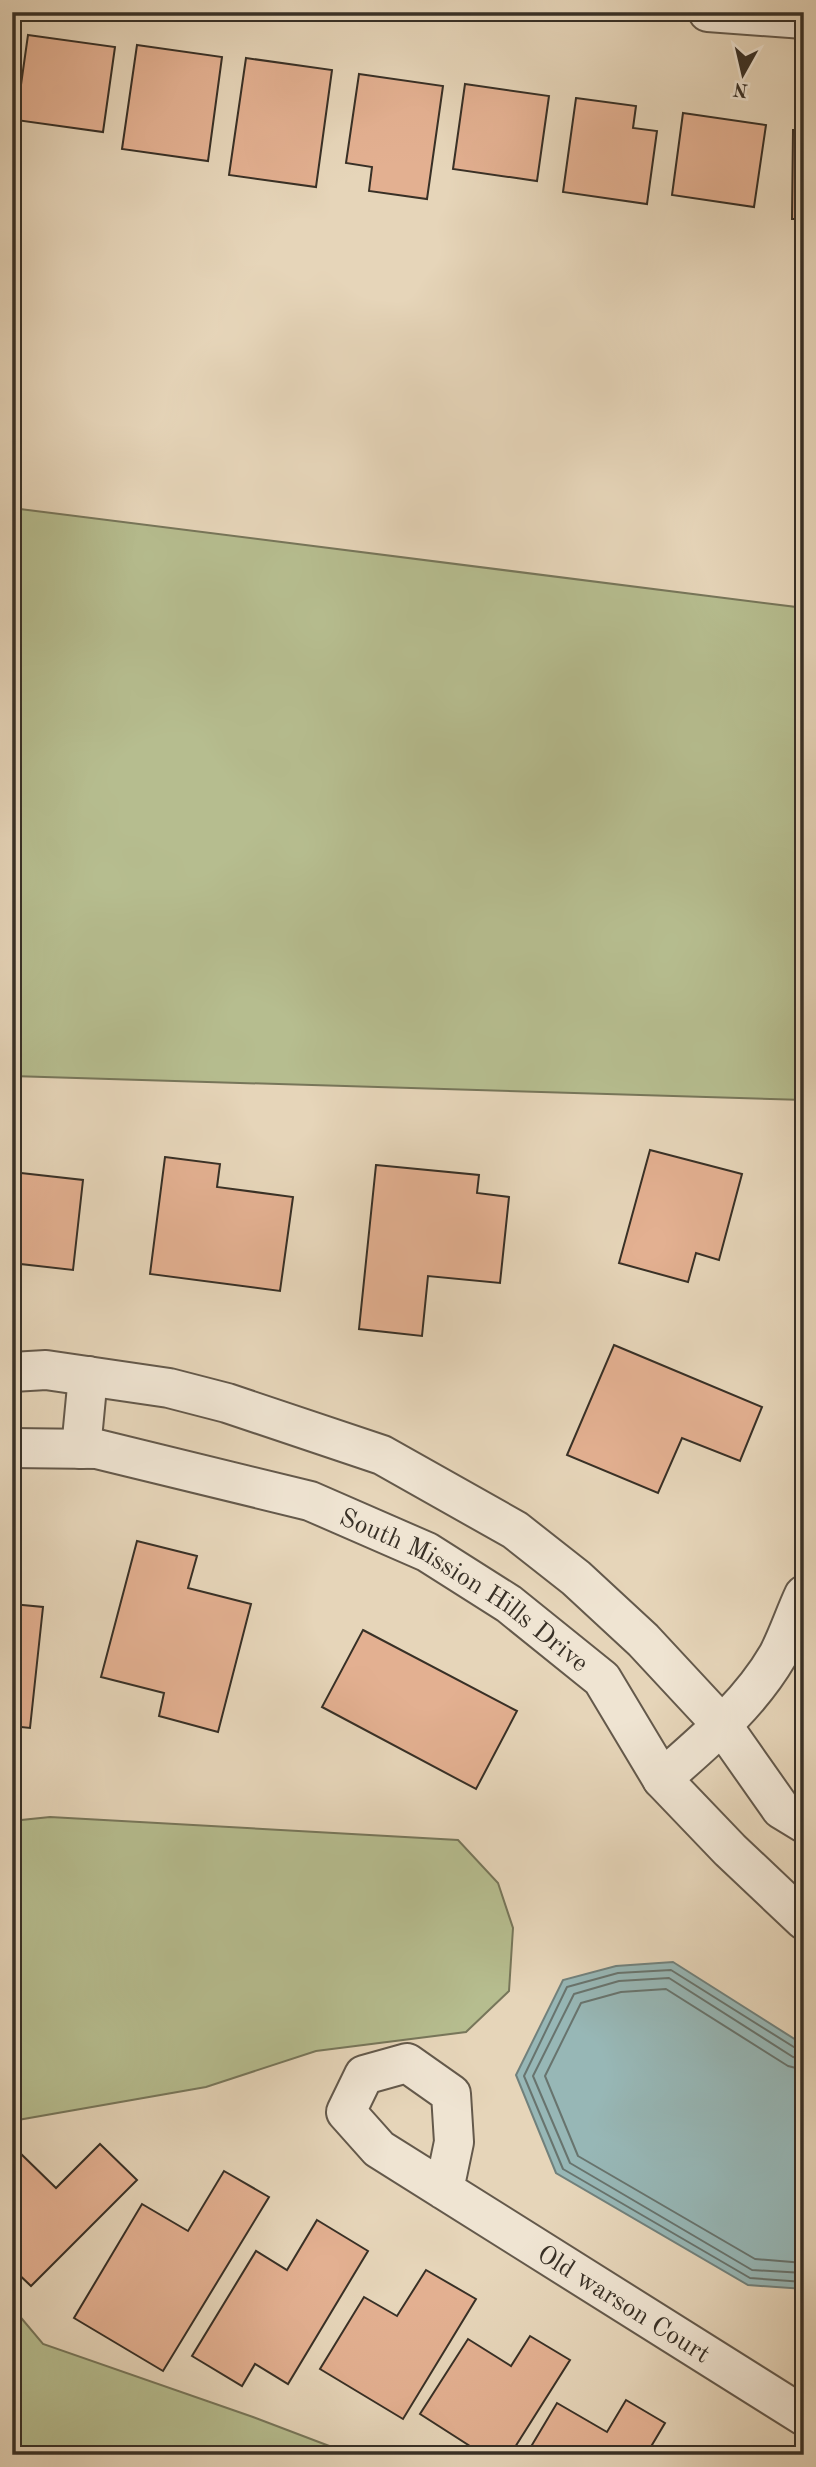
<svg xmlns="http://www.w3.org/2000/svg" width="816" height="2467" font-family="'Old Standard TT',serif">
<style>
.green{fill:#b6bd8f;stroke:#77765a;stroke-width:2}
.water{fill:#97b7b6;stroke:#71817c;stroke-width:2}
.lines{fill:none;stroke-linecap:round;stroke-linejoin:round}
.shore{stroke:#68746e;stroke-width:2}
.building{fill:#e3b091;stroke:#383026;stroke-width:2}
.minor-casing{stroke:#64594b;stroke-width:42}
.minor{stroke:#efe4d2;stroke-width:38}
.labels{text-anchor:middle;stroke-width:5;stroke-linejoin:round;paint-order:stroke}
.street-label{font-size:26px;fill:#383026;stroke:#efe4d2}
</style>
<rect width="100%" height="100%" fill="#e6d5b9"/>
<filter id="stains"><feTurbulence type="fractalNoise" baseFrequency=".00286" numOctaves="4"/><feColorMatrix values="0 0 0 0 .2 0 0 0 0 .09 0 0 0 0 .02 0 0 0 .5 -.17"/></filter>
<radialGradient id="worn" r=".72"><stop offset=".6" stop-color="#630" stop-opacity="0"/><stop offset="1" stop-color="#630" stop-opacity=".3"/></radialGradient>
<g class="green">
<path d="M12,508L804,608V1100L12,1076Z"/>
<path d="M50,1817L458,1840L498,1883L513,1928L509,1991L466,2032L316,2051L206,2087L12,2121V1821Z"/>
<path d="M12,2307L43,2344L253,2417L353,2455H12Z"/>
</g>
<path class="water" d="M673,1962L804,2045V2289L748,2285L556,2173L516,2075L563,1980L616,1966Z"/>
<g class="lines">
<g class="shore">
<path d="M804,2050L797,2049L671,1970L618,1973L567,1987L524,2076L563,2169L750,2278L804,2282"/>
<path d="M804,2059L793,2057L669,1978L619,1981L574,1994L533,2076L570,2163L752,2270L804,2273"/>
<path d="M804,2070L788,2066L666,1989L621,1992L581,2003L545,2076L578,2156L755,2259L804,2263"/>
</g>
</g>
<g class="building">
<path d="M28,35L115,47L103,132L16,120Z"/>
<path d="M137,45L222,57L208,161L122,149Z"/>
<path d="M246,58L332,70L316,187L229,175Z"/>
<path d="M359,74L443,86L427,199L369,191L372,167L346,163Z"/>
<path d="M465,84L549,96L537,181L453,169Z"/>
<path d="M576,98L636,106L633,128L657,131L647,204L563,192Z"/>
<path d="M683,113L766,125L754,207L672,195Z"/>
<path d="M793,130H804V219H792Z"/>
<path d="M650,1150L742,1174L719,1260L696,1253L688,1282L619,1263Z"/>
<path d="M165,1157L220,1164L217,1187L293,1197L280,1291L150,1274Z"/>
<path d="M376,1165L479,1175L477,1193L509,1197L500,1283L428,1276L422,1336L359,1329Z"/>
<path d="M12,1172L83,1180L73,1270L12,1263Z"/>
<path d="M614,1345L762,1407L740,1461L682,1438L658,1493L567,1455Z"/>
<path d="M137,1541L197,1556L188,1588L251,1604L218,1732L159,1716L164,1693L101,1677Z"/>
<path d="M12,1604L43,1607L30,1728L12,1726Z"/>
<path d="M363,1630L517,1711L476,1789L322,1707Z"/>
<path d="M100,2144L137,2180L31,2286L12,2268V2159L19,2152L56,2188Z"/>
<path d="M224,2171L269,2197L163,2371L74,2318L142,2204L188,2231Z"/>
<path d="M317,2220L368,2251L288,2384L255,2364L242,2386L192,2356L256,2251L287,2270Z"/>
<path d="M426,2270L476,2299L403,2419L320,2369L364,2297L397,2316Z"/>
<path d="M530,2336L570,2360L510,2455H484L420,2414L468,2339L511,2366Z"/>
<path d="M626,2400L665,2423L646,2455H526L557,2403L607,2432Z"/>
</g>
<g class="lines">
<g class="minor-casing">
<g id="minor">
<path d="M708,12L804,19"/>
<path d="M12,1372L46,1370L169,1388L227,1403L382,1455L515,1530L576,1578L643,1640L722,1725L781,1809L804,1823"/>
<path id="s1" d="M12,1448L97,1449L310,1501L427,1552L509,1604L602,1679L662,1779L730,1850L804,1920"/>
<path d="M81,1449L88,1376"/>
<path d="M662,1779C705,1741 749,1705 778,1655C788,1636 795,1614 804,1595"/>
<path id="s2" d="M444,2190L454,2142L451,2094L407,2063L364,2075L346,2112L379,2149L804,2416"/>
</g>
</g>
<use href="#minor" class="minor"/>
</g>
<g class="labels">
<g class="street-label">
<text dy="9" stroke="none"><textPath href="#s1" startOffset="483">South Mission Hills Drive</textPath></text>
<text dy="9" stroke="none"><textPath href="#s2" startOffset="576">Old warson Court</textPath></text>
</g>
</g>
<rect width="816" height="2467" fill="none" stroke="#e6d5b9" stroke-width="42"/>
<rect x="14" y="14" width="788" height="2439" fill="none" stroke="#383026" stroke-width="3.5"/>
<rect x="21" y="21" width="774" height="2425" fill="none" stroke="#383026" stroke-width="2"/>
<g transform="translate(743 74) rotate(188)" stroke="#efe4d2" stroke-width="5" paint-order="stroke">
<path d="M0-5L12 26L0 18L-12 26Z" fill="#383026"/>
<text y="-10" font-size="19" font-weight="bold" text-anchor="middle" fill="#383026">N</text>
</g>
<rect width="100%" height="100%" filter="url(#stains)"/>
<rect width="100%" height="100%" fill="url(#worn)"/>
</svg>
